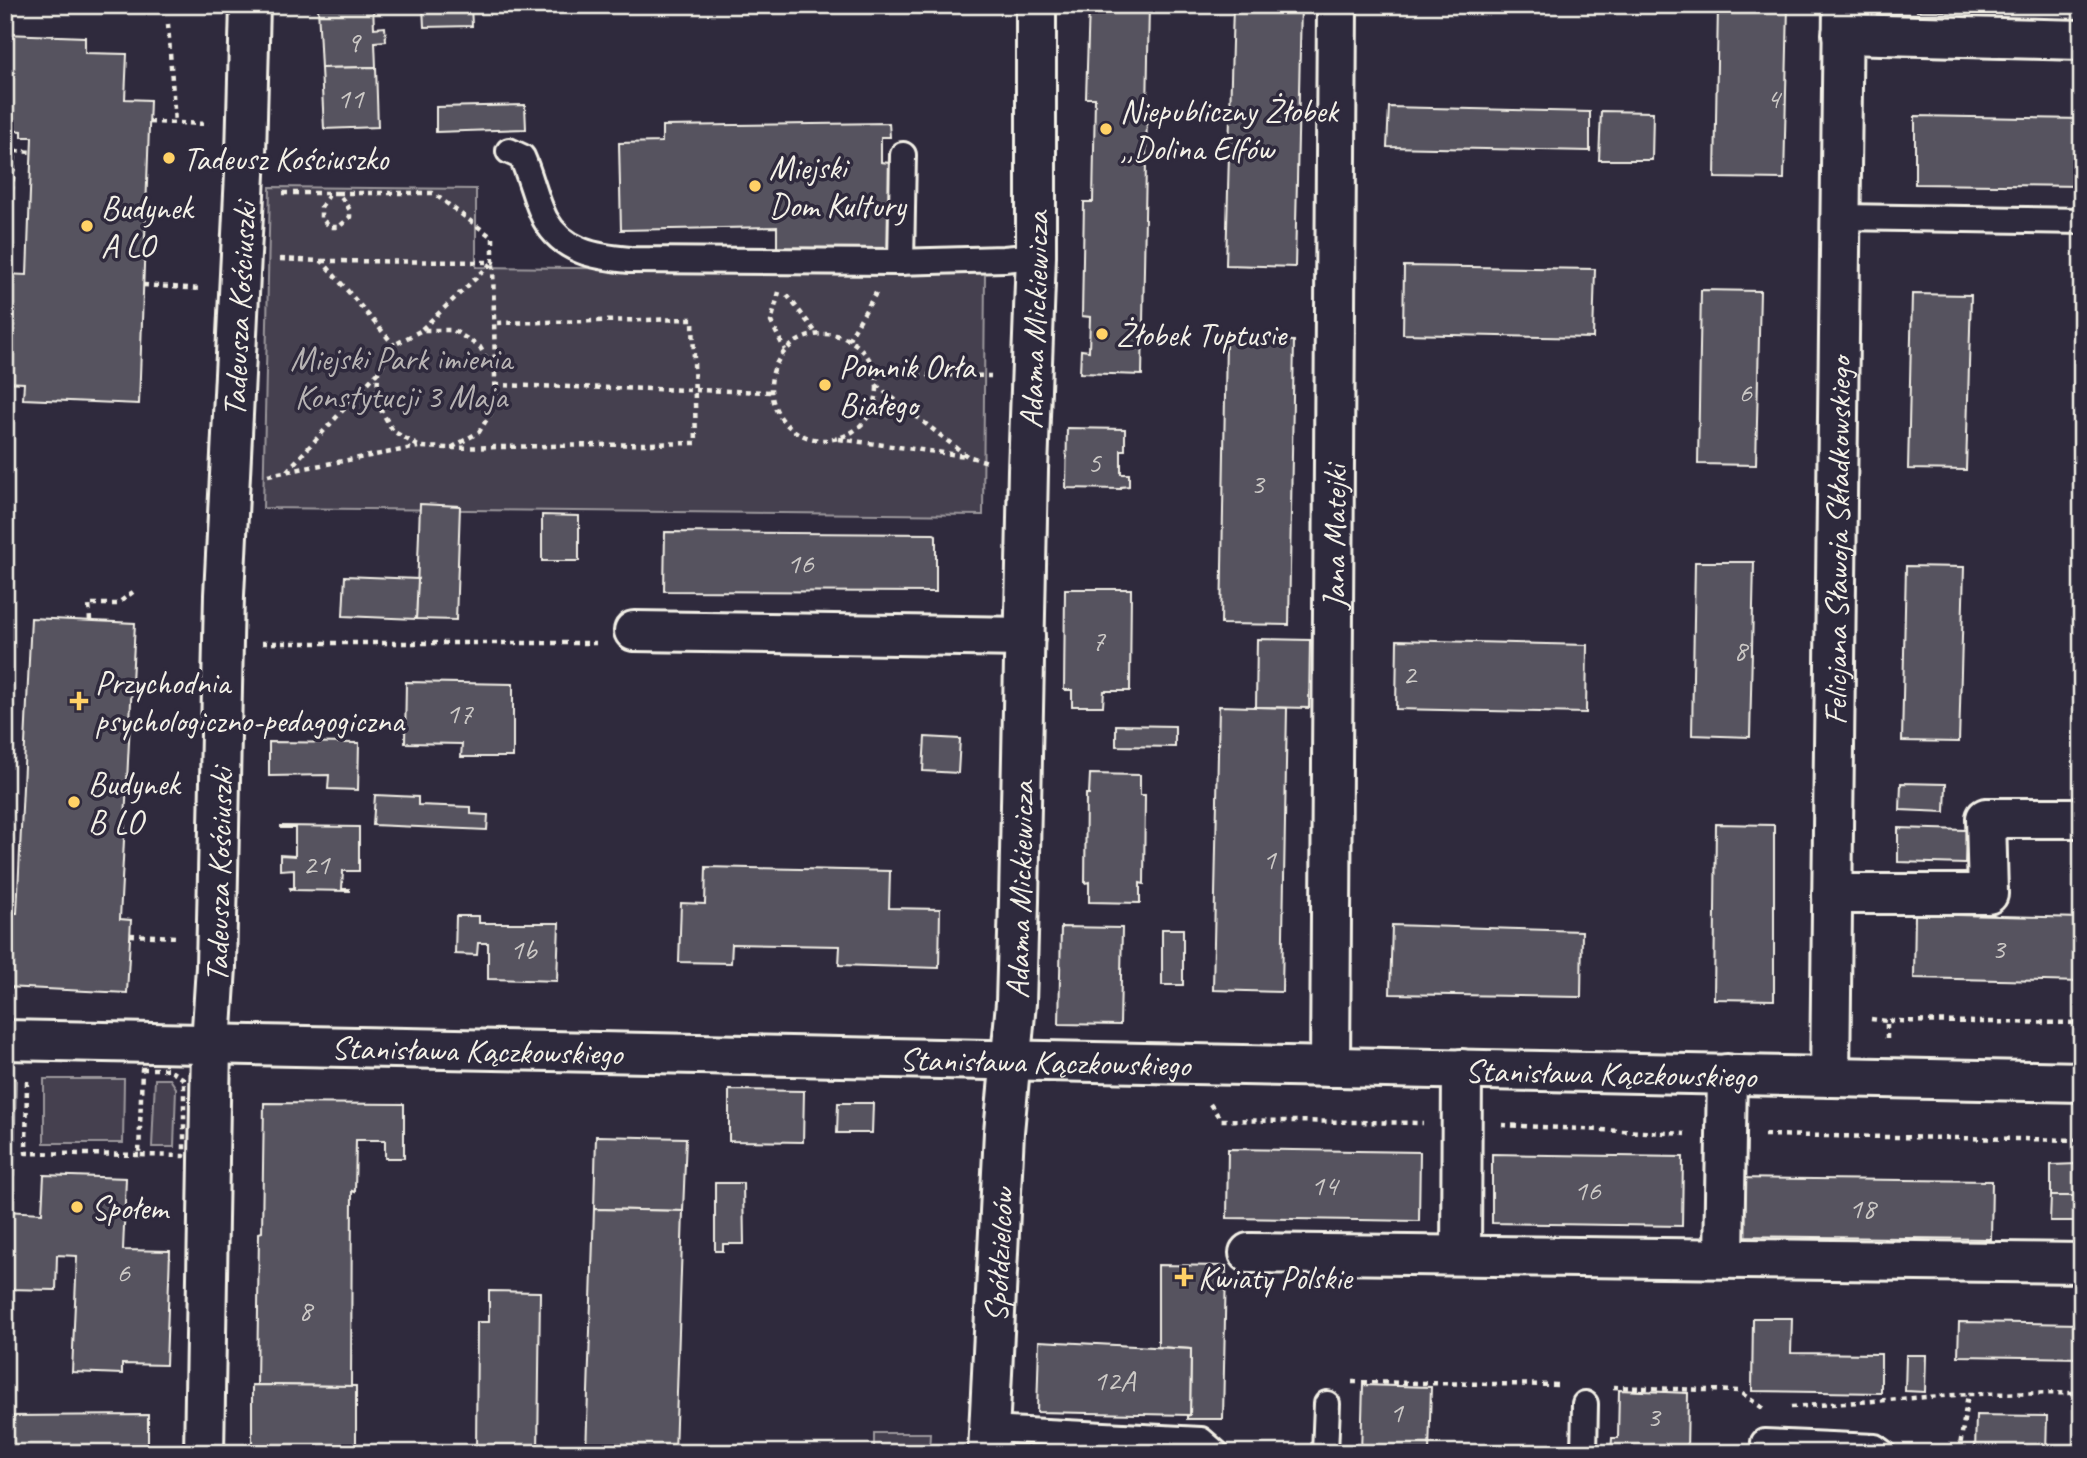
<svg xmlns="http://www.w3.org/2000/svg" width="2087" height="1458" font-family="Caveat,sans-serif">
<style>
.green{fill:#454050;stroke:#9c989c;stroke-width:2}
.building{fill:#56525f;stroke:#f4f1e8;stroke-width:2}
.lines{fill:none;stroke-linecap:round;stroke-linejoin:round}
.service-casing{stroke:#f4f1e8;stroke-width:30}
.minor-casing{stroke:#f4f1e8;stroke-width:44}
.tertiary-casing{stroke:#f4f1e8;stroke-width:44}
.path{stroke:#f4f1e8;stroke-width:4.5;stroke-dasharray:5 5;stroke-linecap:butt}
.service{stroke:#2f2a3d;stroke-width:24}
.minor{stroke:#2f2a3d;stroke-width:38}
.tertiary{stroke:#2f2a3d;stroke-width:38}
.poi-dot{fill:#ffd166;stroke:#2f2a3d;stroke-width:2.5}
.labels{text-anchor:middle;stroke-width:7;stroke-linejoin:round;paint-order:stroke}
.number-label{font-size:30px;fill:#ccc9c6}
.poi-label{font-size:33px;fill:#f4f1e8;stroke:#2f2a3d;text-anchor:start}
.street-label{font-size:33px;fill:#f4f1e8;stroke:#2f2a3d}
.park-label{font-size:33px;fill:#b7b3b3;stroke:#2f2a3d}
</style>
<rect width="100%" height="100%" fill="#2f2a3d"/>
<filter id="ink" filterUnits="userSpaceOnUse"><feTurbulence type="fractalNoise" baseFrequency=".0143" numOctaves="2"/><feDisplacementMap in="SourceGraphic" scale="14" xChannelSelector="R" yChannelSelector="G"/><feConvolveMatrix kernelMatrix="1 2 1 2 8 2 1 2 1" color-interpolation-filters="sRGB"/></filter>
<g filter="url(#ink)">
<g class="green">
<path d="M270,187L476,189V267L985,272L983,515L263,508Z"/>
<path d="M5,1078L16,1079L14,1176H5Z"/>
<path d="M44,1079H124L123,1143H44Z"/>
<path d="M155,1079H170L176,1088L174,1147H152Z"/>
<path d="M874,1433H930L929,1453H874Z"/>
</g>
<g class="building">
<path d="M296,5H427V6L296,7Z"/>
<path d="M471,5L472,26L424,27L423,6Z"/>
<path d="M1089,5H1149L1142,375L1080,373L1081,350L1089,351L1090,317L1082,316L1084,202H1093L1095,98H1086Z"/>
<path d="M1233,5H1301L1295,267L1226,265Z"/>
<path d="M1718,5H1788L1784,179L1715,178Z"/>
<path d="M1917,5H1987V12L1917,11Z"/>
<path d="M373,6L374,28L385,27L386,41L375,42L376,67L321,68L318,7Z"/>
<path d="M5,34L85,37V53L127,54L125,99L150,100L139,404L23,399L24,383L5,382V274L27,275L32,137H22V131L5,130Z"/>
<path d="M376,67L378,127L324,129L321,68Z"/>
<path d="M525,105L526,129L436,132V107Z"/>
<path d="M1389,107L1590,112V151L1387,147Z"/>
<path d="M1601,111L1653,112L1652,160H1599Z"/>
<path d="M1915,116L2082,119V186L1915,184Z"/>
<path d="M889,123L890,137H881V162L890,163L892,248L777,250V227L621,230L619,143L662,142V126Z"/>
<path d="M1404,266L1595,269L1593,338L1403,334Z"/>
<path d="M1701,290L1760,291L1756,465L1698,464Z"/>
<path d="M1912,294L1971,295L1966,470L1908,469Z"/>
<path d="M1226,340L1294,341L1289,625L1221,624Z"/>
<path d="M1067,428L1125,429V450H1121V474H1129V486L1121,487V489L1066,488Z"/>
<path d="M420,504L460,506L456,620L416,619Z"/>
<path d="M542,515L579,516V561H542Z"/>
<path d="M665,532L934,534L936,535V592L664,591Z"/>
<path d="M1695,562H1754L1750,737L1692,735Z"/>
<path d="M1906,566L1964,567L1959,742L1902,741Z"/>
<path d="M345,576L418,579L416,619L343,616Z"/>
<path d="M1065,589H1131L1130,691H1104L1103,706H1072V690H1064Z"/>
<path d="M31,618L135,623L120,919L131,920L127,993L5,987V913H17Z"/>
<path d="M1257,639L1310,640L1309,708L1256,707Z"/>
<path d="M1397,640L1587,645L1586,713L1396,709Z"/>
<path d="M406,682L513,684V757H461L462,744L405,743Z"/>
<path d="M1219,706L1287,708L1282,992L1213,990Z"/>
<path d="M1116,725L1175,726V747L1116,746Z"/>
<path d="M925,737L960,739L958,773L923,771Z"/>
<path d="M269,742L359,743L358,790L328,789L329,775L269,776Z"/>
<path d="M1090,774L1140,775V795H1145L1144,884L1140,883V903L1089,902V882L1085,883L1086,794H1089Z"/>
<path d="M1901,783L1946,784L1945,812L1900,810Z"/>
<path d="M375,795L418,797V805L471,807V814L488,815L487,830L373,825Z"/>
<path d="M1716,824L1774,825V1000L1714,999Z"/>
<path d="M281,826L359,827V871H343L342,889H349V891L291,890L290,888H294V869L280,870V855L295,856V828H281Z"/>
<path d="M1898,828L1966,830L1965,864L1898,862Z"/>
<path d="M706,867L890,871L889,908L940,909L939,968L839,965L840,946L732,944L731,963L679,962L681,903L705,904Z"/>
<path d="M1915,914L2082,918V982L1914,978Z"/>
<path d="M456,916H479V923H559L557,981L488,979V943H478L477,955L455,954Z"/>
<path d="M1392,925L1582,931L1581,997L1390,994Z"/>
<path d="M1061,927L1122,928L1120,1025L1059,1024Z"/>
<rect x="1162" y="929" width="21" height="56"/>
<path d="M729,1090L804,1091L803,1142L729,1141Z"/>
<path d="M264,1103L404,1104V1158H385V1140H356L355,1192L352,1191L351,1386L257,1385L259,1233L262,1232Z"/>
<path d="M838,1103H873L872,1133H837Z"/>
<path d="M596,1136L686,1138L683,1211L594,1209Z"/>
<path d="M1228,1149L1420,1152L1419,1221L1227,1218Z"/>
<path d="M1492,1154L1683,1157L1682,1226L1492,1223Z"/>
<path d="M2077,1164V1196H2051V1165Z"/>
<path d="M44,1175L126,1178L123,1250L170,1251L166,1365L122,1364V1374L72,1372L77,1256L57,1255L56,1290L5,1289V1211L42,1213Z"/>
<path d="M1733,1178L1992,1181L1991,1239L1732,1236Z"/>
<path d="M715,1183H743L744,1244H723V1251H715Z"/>
<path d="M2051,1196H2077V1221H2050Z"/>
<path d="M594,1209L683,1211L675,1453H586Z"/>
<path d="M1158,1265L1226,1266L1223,1419H1187V1416L1190,1415L1191,1349L1158,1347Z"/>
<path d="M489,1291L540,1292L538,1453H476L477,1322H489Z"/>
<path d="M1753,1318H1792L1791,1353L1881,1354V1393L1752,1391Z"/>
<path d="M1959,1322L2082,1324V1358L1958,1356Z"/>
<path d="M1039,1341L1191,1349L1190,1415L1037,1412Z"/>
<path d="M1906,1355H1926L1925,1392L1905,1391Z"/>
<path d="M252,1385L356,1386V1453H252Z"/>
<path d="M1363,1385L1431,1387L1429,1453H1361Z"/>
<path d="M1619,1390L1688,1393L1687,1453H1611L1612,1438H1618Z"/>
<path d="M148,1415V1453H5V1416Z"/>
<path d="M1976,1415L2047,1416L2046,1453H1975Z"/>
</g>
<g class="lines">
<g class="service-casing">
<g id="service">
<path d="M509,151L522,157C531,177 535,199 545,219C563,252 596,257 630,260L895,262L1004,259L1036,256"/>
<path d="M1840,217L2082,221"/>
<path d="M901,262L903,155"/>
<path d="M989,1429L1201,1440L1216,1453"/>
<path d="M1764,1442L1875,1447L1883,1453"/>
<path d="M1325,1453L1327,1404"/>
<path d="M1584,1453L1585,1404"/>
</g>
</g>
<g class="minor-casing">
<g id="minor">
<path d="M1842,34L2082,40"/>
<path d="M634,631L1025,637"/>
<path d="M1832,894H1988L1986,818H2082"/>
<path id="s1" d="M1330,1067L1337,5"/>
<path id="s2" d="M1830,1077L1843,5"/>
<path d="M1249,1253L2082,1263"/>
<path d="M1461,1255L1462,1069"/>
<path d="M1724,1258L1727,1074"/>
<path id="s3" d="M204,1453L211,1044L216,967L224,595L246,154L250,5"/>
<path id="s4" d="M988,1453L1004,1132L1016,1003L1019,901L1028,470L1036,256V5"/>
</g>
</g>
<g class="tertiary-casing">
<g id="tertiary">
<path id="s5" d="M5,1040L2082,1082"/>
</g>
</g>
<g class="path">
<path d="M168,24L175,123"/>
<path d="M149,122L209,124"/>
<path d="M283,193H338L350,210V217L339,227H330L321,218V207L329,195"/>
<path d="M5,199L12,189L15,151L32,152"/>
<path d="M280,259L322,261L394,345"/>
<path d="M322,261L493,262V238L433,193H338"/>
<path d="M143,285L201,289"/>
<path d="M779,292L771,322L785,350"/>
<path d="M787,295L817,334"/>
<path d="M422,329L493,262L495,372"/>
<circle cx="824" cy="387" r="53"/>
<path d="M848,340L876,293"/>
<path d="M877,374L991,376"/>
<path d="M495,385L772,392"/>
<path d="M876,385L967,456L988,462"/>
<path d="M839,439L966,456"/>
<path d="M451,448L696,443L693,319L495,323"/>
<path d="M287,471L378,372L394,345L422,330H453L480,347L495,374V406L479,432L451,448L420,447L393,431L377,403L378,372"/>
<path d="M268,475L418,447"/>
<path d="M90,621L89,604H117L133,592"/>
<path d="M262,643H596"/>
<path d="M130,935L178,937"/>
<path d="M1871,1019L1887,1021"/>
<path d="M1887,1039V1021L2082,1023"/>
<path d="M142,1069H167L184,1079V1156L139,1155Z"/>
<path d="M27,1081L26,1153L139,1155"/>
<path d="M1210,1104L1221,1120L1423,1123"/>
<path d="M1502,1125L1685,1134"/>
<path d="M1764,1135L2082,1140"/>
<path d="M1352,1382L1561,1385"/>
<path d="M1613,1387L1738,1391L1763,1408"/>
<path d="M1791,1407L1968,1394"/>
<path d="M1959,1453L1968,1394L2082,1393"/>
</g>
<use href="#service" class="service"/>
<use href="#minor" class="minor"/>
<use href="#tertiary" class="tertiary"/>
</g>
</g>
<g class="poi-dot">
<circle cx="1106" cy="129" r="7"/>
<circle cx="169" cy="158" r="7"/>
<circle cx="755" cy="186" r="7"/>
<circle cx="87" cy="226" r="7"/>
<circle cx="1102" cy="334" r="7"/>
<circle cx="825" cy="385" r="7"/>
<path d="M75.5 690.5h7v7h7v7h-7v7h-7v-7h-7v-7h7z"/>
<circle cx="74" cy="802" r="7"/>
<circle cx="77" cy="1207" r="7"/>
<path d="M1180.5 1266.5h7v7h7v7h-7v7h-7v-7h-7v-7h7z"/>
</g>
<g class="labels">
<g class="number-label">
<text x="353" y="52">9</text>
<text x="350" y="108">11</text>
<text x="1773" y="108">4</text>
<text x="1745" y="402">6</text>
<text x="1094" y="472">5</text>
<text x="1257" y="493">3</text>
<text x="800" y="573">16</text>
<text x="1098" y="650">7</text>
<text x="1740" y="660">8</text>
<text x="1409" y="684">2</text>
<text x="459" y="723">17</text>
<text x="1269" y="869">1</text>
<text x="316" y="874">21</text>
<text x="1998" y="958">3</text>
<text x="523" y="959">1b</text>
<text x="1324" y="1195">14</text>
<text x="1587" y="1200">16</text>
<text x="1862" y="1218">18</text>
<text x="123" y="1282">6</text>
<text x="305" y="1320">8</text>
<text x="1114" y="1390">12A</text>
<text x="1396" y="1422">1</text>
<text x="1653" y="1426">3</text>
</g>
<g class="poi-label">
<text x="1120" y="122">Niepubliczny Żłobek<tspan x="1120" dy="38">,,Dolina Elfów</tspan></text>
<text x="183" y="170">Tadeusz Kościuszko</text>
<text x="769" y="179">Miejski<tspan x="769" dy="38">Dom Kultury</tspan></text>
<text x="101" y="219">Budynek<tspan x="101" dy="38">A LO</tspan></text>
<text x="1116" y="346">Żłobek Tuptusie</text>
<text x="839" y="378">Pomnik Orła<tspan x="839" dy="38">Białego</tspan></text>
<text x="95" y="694">Przychodnia<tspan x="95" dy="38">psychologiczno-pedagogiczna</tspan></text>
<text x="88" y="795">Budynek<tspan x="88" dy="38">B LO</tspan></text>
<text x="91" y="1219">Społem</text>
<text x="1198" y="1289">Kwiaty Polskie</text>
</g>
<g class="street-label">
<text dy="12" stroke="none"><textPath href="#s3" startOffset="1144">Tadeusza Kościuszki</textPath></text>
<text dy="12" stroke="none"><textPath href="#s4" startOffset="1134">Adama Mickiewicza</textPath></text>
<text dy="12" stroke="none"><textPath href="#s1" startOffset="530">Jana Matejki</textPath></text>
<text dy="12" stroke="none"><textPath href="#s2" startOffset="536">Felicjana Sławoja Składkowskiego</textPath></text>
<text dy="12" stroke="none"><textPath href="#s3" startOffset="578">Tadeusza Kościuszki</textPath></text>
<text dy="12" stroke="none"><textPath href="#s4" startOffset="564">Adama Mickiewicza</textPath></text>
<text dy="12" stroke="none"><textPath href="#s5" startOffset="472">Stanisława Kączkowskiego</textPath></text>
<text dy="12" stroke="none"><textPath href="#s5" startOffset="1040">Stanisława Kączkowskiego</textPath></text>
<text dy="12" stroke="none"><textPath href="#s5" startOffset="1606">Stanisława Kączkowskiego</textPath></text>
<text dy="12" stroke="none"><textPath href="#s4" startOffset="198">Spółdzielców</textPath></text>
</g>
<g class="park-label">
<text x="401" y="370">Miejski Park imienia<tspan x="401" dy="38">Konstytucji 3 Maja</tspan></text>
</g>
</g>
<rect width="2087" height="1458" fill="none" stroke="#2f2a3d" stroke-width="28"/>
<rect x="14" y="14" width="2059" height="1430" fill="none" stroke="#f4f1e8" stroke-width="2.5" filter="url(#ink)"/>
</svg>
